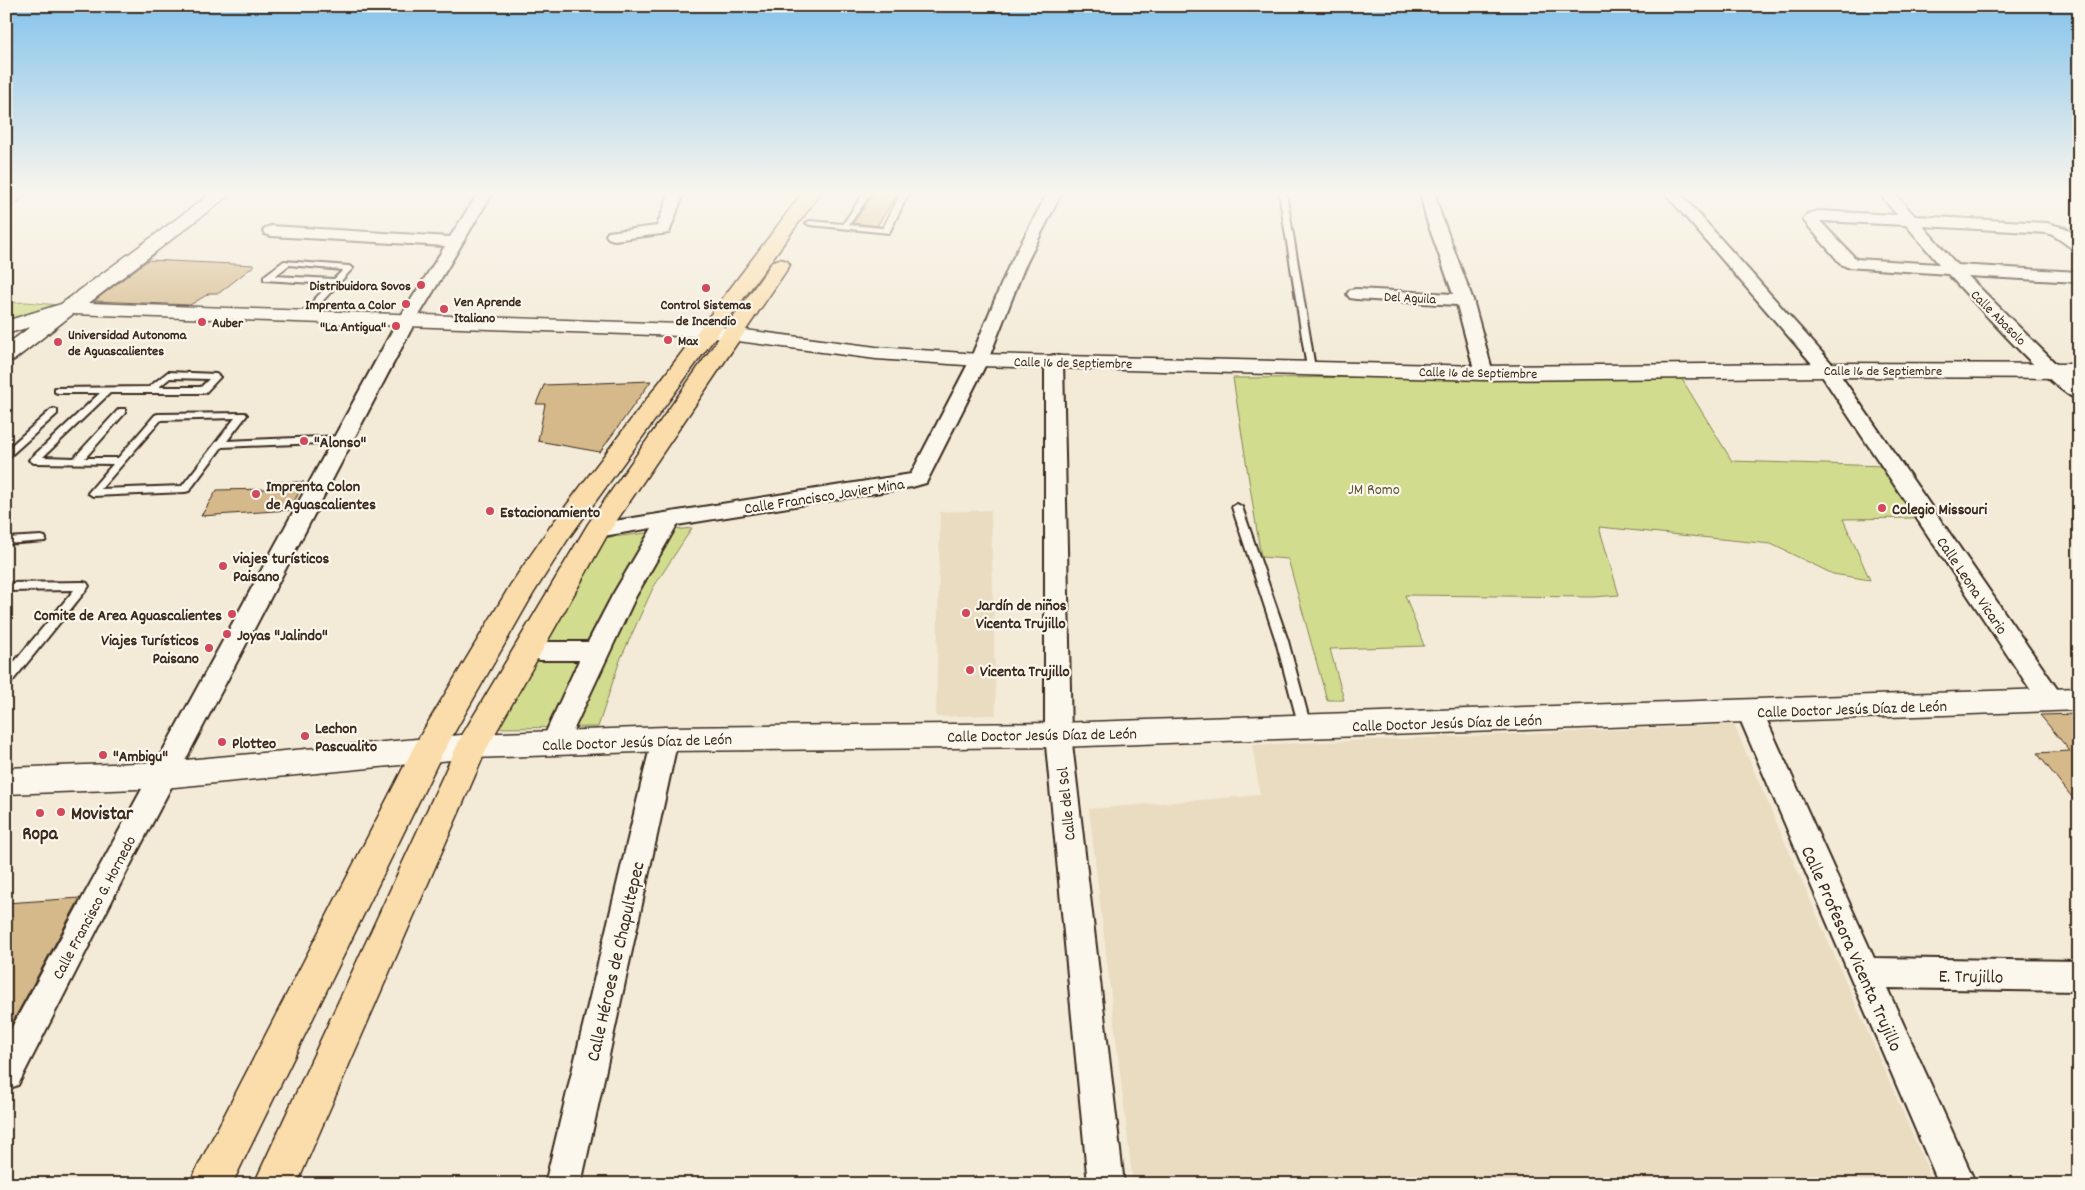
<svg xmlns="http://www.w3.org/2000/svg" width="2085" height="1190" font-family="Dekko,sans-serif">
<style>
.built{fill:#eadcc1}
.green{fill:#d1dc8e;stroke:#868356}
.building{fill:#d5b98a;stroke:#3b2a1e}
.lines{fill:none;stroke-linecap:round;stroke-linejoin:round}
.lane-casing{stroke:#3b2a1e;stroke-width:4}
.street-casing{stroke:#3b2a1e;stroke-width:4}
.secondary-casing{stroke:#3b2a1e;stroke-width:3}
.primary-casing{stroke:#3b2a1e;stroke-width:3}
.lane{fill:#fbf7ec;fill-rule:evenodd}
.street{fill:#fbf7ec;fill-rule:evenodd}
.secondary{fill:#fbf7ec;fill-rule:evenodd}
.primary{fill:#faddab;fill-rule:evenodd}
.poi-dot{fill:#d1495b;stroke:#fbf7ec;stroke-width:2}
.labels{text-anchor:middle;stroke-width:4.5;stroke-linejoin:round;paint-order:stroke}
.far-poi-label{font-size:14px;font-weight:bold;fill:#3b2a1e;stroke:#fbf7ec;text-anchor:start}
.far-street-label{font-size:14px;fill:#3b2a1e;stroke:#fbf7ec}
.poi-label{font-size:16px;font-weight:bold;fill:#3b2a1e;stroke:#fbf7ec;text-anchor:start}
.park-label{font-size:16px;fill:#60563a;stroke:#fbf7ec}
.street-label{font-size:16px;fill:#3b2a1e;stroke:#fbf7ec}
.near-poi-label{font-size:19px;font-weight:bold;fill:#3b2a1e;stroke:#fbf7ec;text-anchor:start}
.near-street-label{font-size:19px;fill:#3b2a1e;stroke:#fbf7ec}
</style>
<rect width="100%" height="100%" fill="#f3ebd8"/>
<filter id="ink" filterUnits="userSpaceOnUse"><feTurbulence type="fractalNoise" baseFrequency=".02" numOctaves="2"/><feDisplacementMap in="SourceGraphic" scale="10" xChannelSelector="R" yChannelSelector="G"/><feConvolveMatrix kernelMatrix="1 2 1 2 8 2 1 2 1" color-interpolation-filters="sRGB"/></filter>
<g filter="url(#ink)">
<g class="built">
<path d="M991,510L996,715L936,717L940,512Z"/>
<path d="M1734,725L1934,1184H1133L1089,809L1260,795L1252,745Z"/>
</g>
<g class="green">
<path d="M26,302L59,305L6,322V303Z"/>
<path d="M1680,376L1732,461L1884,466L1914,518L1843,519L1870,580L1833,574L1771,544L1599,527L1619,595L1593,597L1405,595L1424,646L1330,649L1344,700H1327L1288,559L1261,557L1233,378Z"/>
<path d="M692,528L653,588L620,660L598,727L497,728L603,538Z"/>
</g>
<g class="building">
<path d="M875,192H899L877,226L853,223Z"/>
<path d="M148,260L255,265L219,293H210L190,305L94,301Z"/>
<path d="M651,381L600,452L538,441L545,404H536L544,385Z"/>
<path d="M273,482H304L290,510L201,516L217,490L267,489Z"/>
<path d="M2079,714V806L2037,753L2070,751L2040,715Z"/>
<path d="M80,898L6,1034V903Z"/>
</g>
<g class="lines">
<g class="lane-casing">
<g id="lane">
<path d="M865,192H872L849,225L883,228L901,192H909L889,233L810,225L806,223L810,221L843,224Z"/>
<path d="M1279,192H1286L1315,368L1311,371L1307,368Z"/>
<path d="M284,261L349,266L353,268L305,320H299V316L329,284L264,280V276ZM289,265L343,270L334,279L275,276Z"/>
<path d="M168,372L216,374L220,377L206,392L203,393H110L43,457L74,458L119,409H125V413L85,458H118L155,415L158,414L245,413L247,415L227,441L344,436L349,439L344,442L222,447L189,491L185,492L93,496L88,493L113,464L34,463L29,460L100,393H58L55,392V388L149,387ZM170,378L209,379L201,387H159ZM235,418L182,486L101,489L161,420Z"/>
<path d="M54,409L57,410V414L9,457L6,458V450L51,410Z"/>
<path d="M1237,504L1242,507L1288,641L1311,727L1309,730L1305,732L1301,730L1299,727L1276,641L1232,507Z"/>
<path d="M41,536L45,537L46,539L45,541L6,544V538Z"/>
<path d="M83,582L87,583L89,586L87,589L10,684L6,685V672L74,590L6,591V583Z"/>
</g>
</g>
<g class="street-casing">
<g id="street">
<path d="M479,192H493L415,322L124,877L18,1085L6,1090V1038L397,322L445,246L271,236L265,234L263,231L265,228L271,226L450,237Z"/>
<path d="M670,192H684L669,233L614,240L608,238L606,235L608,232L657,226Z"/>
<path d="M1048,192H1062L1024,268L988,360L926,483L912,487L677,525L636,596L564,750L554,753L544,750L541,743L579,660H540L531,657L528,651L531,645L540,642H588L612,596L652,528L597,537L589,535L586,530L589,525L911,474L970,360L1008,268Z"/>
<path d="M1420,192H1434L1442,218L1473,300L1493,373L1491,377L1484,379L1477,377L1475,373L1457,305L1356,299L1350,298L1347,294L1350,290L1356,289L1453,294L1426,218Z"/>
<path d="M1664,192H1679L1834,366L2060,693L2064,700L2060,707L2051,710L2042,707L1820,373Z"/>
<path d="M1878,192H1893L1915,216L2047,223L2065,228L2079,238V251C2067,248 2059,236 2047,233L1923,226L1957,265L2079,272V282L1968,276L2059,367L2079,384V400C2055,394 1970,297 1948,274L1847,267L1841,264L1803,220L1807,214L1818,211L1897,215ZM1820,221L1906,225L1939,264L1856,259Z"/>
<path d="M1054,355L1061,357L1063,361L1071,735L1124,1184H1088L1045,735V361L1047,357Z"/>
<path d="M1750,702L1759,705L1763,712L1874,958L2079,961V991L1887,988L1976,1184H1939L1737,712L1741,705Z"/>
<path d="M665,729L675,732L678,739L581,1184H545L652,739L655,732Z"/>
</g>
</g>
<g class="secondary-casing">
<g id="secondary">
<path d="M9,192H29L12,206L6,207V194Z"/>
<path d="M213,192H233L89,303L707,325L876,347L979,354L1484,366L1827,363L2079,364V378L1827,377L1484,380L979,366L876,359L707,337L73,314L14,360L6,361V345L30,327L6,334V321L61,304Z"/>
<path d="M2079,688V710L1058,747L665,751L472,758L164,788L6,794V768L164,762L472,734L665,727L1058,723Z"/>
</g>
</g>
<g class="primary-casing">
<g id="primary">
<path d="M803,192H821L568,539L533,594L442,754L232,1184H189L417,741L511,584L550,527Z"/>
<path d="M780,259L787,261L790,265L609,532L487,748L297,1184H254L461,737L588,524L773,261Z"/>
</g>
</g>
<use href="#lane" class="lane"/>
<use href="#street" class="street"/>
<use href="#secondary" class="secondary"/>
<use href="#primary" class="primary"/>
</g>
</g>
<linearGradient id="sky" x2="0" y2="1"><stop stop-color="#85c3ec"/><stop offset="0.54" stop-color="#faf6ed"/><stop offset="1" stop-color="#faf6ed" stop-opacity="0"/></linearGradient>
<rect width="2085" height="358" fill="url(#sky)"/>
<g class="poi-dot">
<circle cx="421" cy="285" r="5"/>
<circle cx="706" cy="288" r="5"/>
<circle cx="406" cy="304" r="5"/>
<circle cx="444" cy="309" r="5"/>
<circle cx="202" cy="322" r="5"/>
<circle cx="396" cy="326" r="5"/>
<circle cx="668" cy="340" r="5"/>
<circle cx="58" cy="342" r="5"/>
<circle cx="304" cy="441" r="5"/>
<circle cx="256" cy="494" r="5"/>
<circle cx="1882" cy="508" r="5"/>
<circle cx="490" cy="511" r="5"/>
<circle cx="223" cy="566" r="5"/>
<circle cx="966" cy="613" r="5"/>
<circle cx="232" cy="614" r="5"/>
<circle cx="227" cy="634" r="5"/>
<circle cx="209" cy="648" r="5"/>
<circle cx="970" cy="670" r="5"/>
<circle cx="305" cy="736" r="5"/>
<circle cx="222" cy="742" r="5"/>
<circle cx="103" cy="755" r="5"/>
<circle cx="61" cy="812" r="5"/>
<circle cx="40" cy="813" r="5"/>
</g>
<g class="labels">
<g class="far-poi-label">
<text x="411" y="290" text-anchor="end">Distribuidora Sovos</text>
<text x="454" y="306">Ven Aprende<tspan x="454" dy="16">Italiano</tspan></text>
<text x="396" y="309" text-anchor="end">Imprenta a Color</text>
<text x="706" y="309" text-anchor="middle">Control Sistemas<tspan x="706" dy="16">de Incendio</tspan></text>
<text x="212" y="327">Auber</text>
<text x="386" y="331" text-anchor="end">"La Antigua"</text>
<text x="68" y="339">Universidad Autonoma<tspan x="68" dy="16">de Aguascalientes</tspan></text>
<text x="678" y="345">Max</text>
</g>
<g class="far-street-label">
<text transform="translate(1410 297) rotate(3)" y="5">Del Aguila</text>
<text transform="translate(1999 317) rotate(45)" y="5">Calle Abasolo</text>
<text transform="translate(1073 362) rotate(1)" y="5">Calle 16 de Septiembre</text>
<text x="1883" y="375">Calle 16 de Septiembre</text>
<text transform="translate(1478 372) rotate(1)" y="5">Calle 16 de Septiembre</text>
</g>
<g class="poi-label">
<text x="314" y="447">"Alonso"</text>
<text x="266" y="491">Imprenta Colon<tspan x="266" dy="18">de Aguascalientes</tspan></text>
<text x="1892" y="514">Colegio Missouri</text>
<text x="500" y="517">Estacionamiento</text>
<text x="233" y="563">viajes turísticos<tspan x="233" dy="18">Paisano</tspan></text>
<text x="976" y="610">Jardín de niños<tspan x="976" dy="18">Vicenta Trujillo</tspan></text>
<text x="222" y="620" text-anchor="end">Comite de Area Aguascalientes</text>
<text x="237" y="640">Joyas "Jalindo"</text>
<text x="199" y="645" text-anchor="end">Viajes Turísticos<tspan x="199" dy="18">Paisano</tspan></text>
<text x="980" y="676">Vicenta Trujillo</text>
<text x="315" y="733">Lechon<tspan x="315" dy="18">Pascualito</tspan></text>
<text x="232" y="748">Plotteo</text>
<text x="113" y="761">"Ambigu"</text>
</g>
<g class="park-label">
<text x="1374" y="494">JM Romo</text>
</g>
<g class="street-label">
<text transform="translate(824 495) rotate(-9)" y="6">Calle Francisco Javier Mina</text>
<text transform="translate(1973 585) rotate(56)" y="6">Calle Leona Vicario</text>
<text transform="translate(1852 708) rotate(-2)" y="6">Calle Doctor Jesús Díaz de León</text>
<text transform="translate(1447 722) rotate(-2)" y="6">Calle Doctor Jesús Díaz de León</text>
<text transform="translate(1042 734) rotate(-1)" y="6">Calle Doctor Jesús Díaz de León</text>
<text transform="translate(637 741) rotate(-2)" y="6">Calle Doctor Jesús Díaz de León</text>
<text transform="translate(1065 804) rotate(-96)" y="6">Calle del Sol</text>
<text transform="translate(93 907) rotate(-62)" y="6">Calle Francisco G. Hornedo</text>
</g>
<g class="near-poi-label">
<text x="71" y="819">Movistar</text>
<text x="40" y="839" text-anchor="middle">Ropa</text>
</g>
<g class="near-street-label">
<text transform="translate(1853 948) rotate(66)" y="7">Calle Profesora Vicenta Trujillo</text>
<text transform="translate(614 961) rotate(-77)" y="7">Calle Héroes de Chapultepec</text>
<text transform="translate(1971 975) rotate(1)" y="7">E. Trujillo</text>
</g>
</g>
<rect width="2085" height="1190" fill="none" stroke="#fbf7ec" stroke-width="25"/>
<rect x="12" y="12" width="2060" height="1165" fill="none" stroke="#3b2a1e" stroke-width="2" filter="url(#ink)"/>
</svg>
